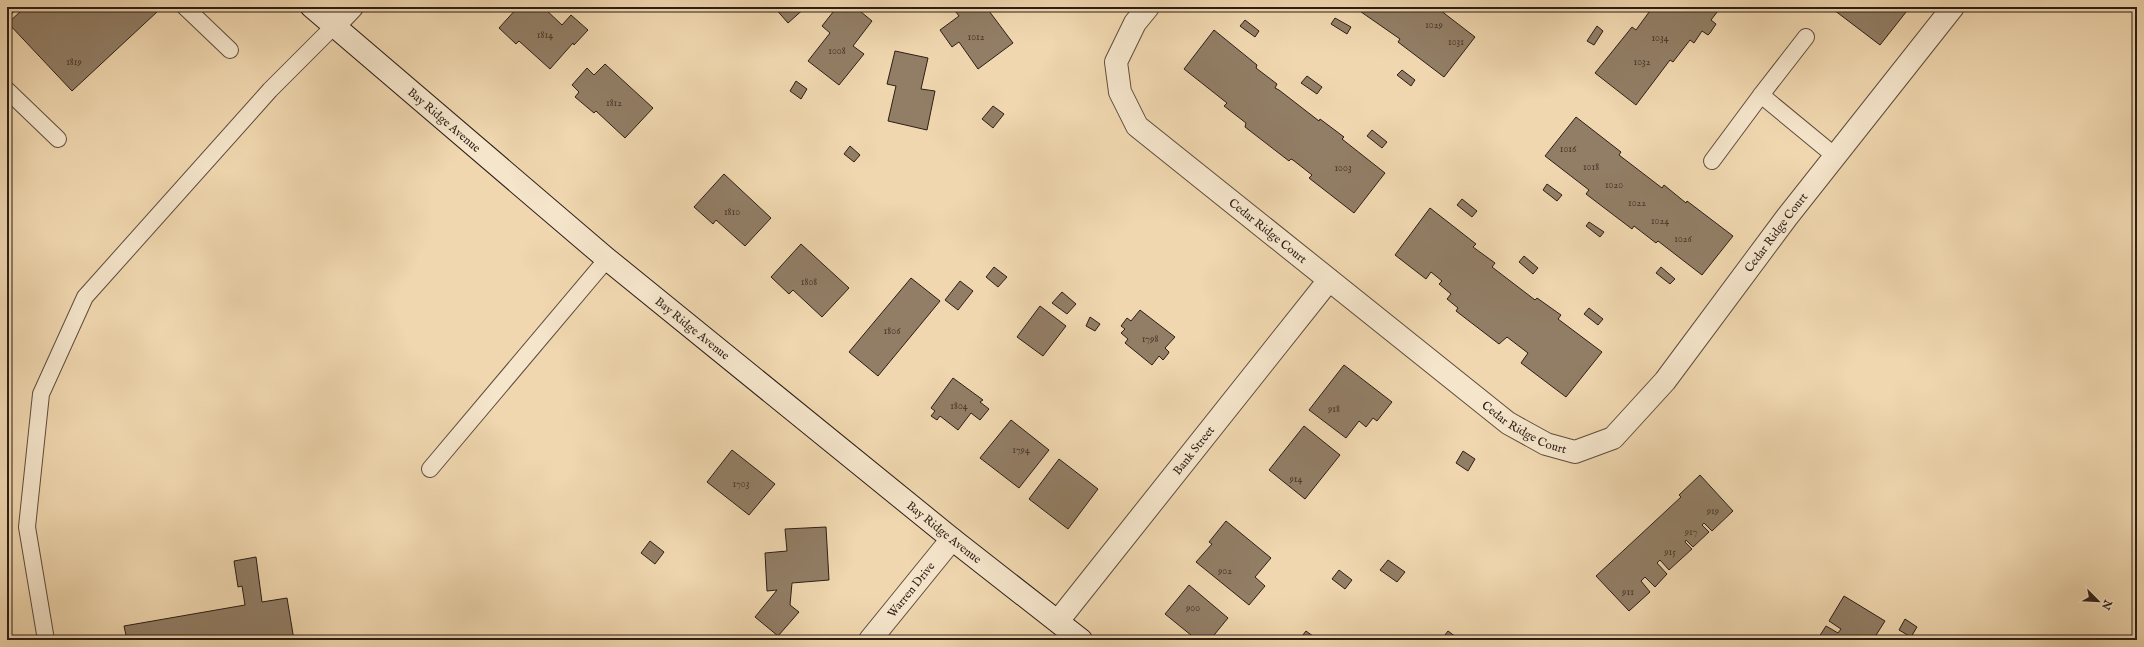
<svg xmlns="http://www.w3.org/2000/svg" width="2144" height="647" font-family="'IM FELL English',serif">
<style>
.building{fill:#927e66;stroke:#2d1e16}
.lines{fill:none;stroke-linecap:round;stroke-linejoin:round}
.service-casing{stroke:#5e4c3c;stroke-width:18}
.minor-casing{stroke:#5e4c3c;stroke-width:24}
.secondary-casing{stroke:#2d1e16;stroke-width:24}
.service{stroke:#f5e5cb;stroke-width:16}
.minor{stroke:#f5e5cb;stroke-width:22}
.secondary{stroke:#f5e5cb;stroke-width:22}
.labels{text-anchor:middle;stroke-width:3;stroke-linejoin:round;paint-order:stroke}
.number-label{font-size:10px;fill:#46362a}
.street-label{font-size:12px;fill:#2d1e16;stroke:#f5e5cb}
</style>
<rect width="100%" height="100%" fill="#f0d7af"/>
<filter id="stains"><feTurbulence type="fractalNoise" baseFrequency=".005" numOctaves="4"/><feColorMatrix values="0 0 0 0 .2 0 0 0 0 .09 0 0 0 0 .02 0 0 0 .5 -.17"/></filter>
<radialGradient id="worn" r=".72"><stop offset=".6" stop-color="#630" stop-opacity="0"/><stop offset="1" stop-color="#630" stop-opacity=".3"/></radialGradient>
<g class="building">
<path d="M7,7H19L7,18Z"/>
<path d="M20,7H154L158,11L72,91L8,23L22,10Z"/>
<path d="M518,7H543L562,25L571,15L588,30L574,45L573,43L550,69L519,41L516,44L499,28Z"/>
<path d="M774,7H806L788,23Z"/>
<path d="M837,7H855L872,21L853,46L864,54L839,85L808,61L830,33L822,26Z"/>
<path d="M963,7H966L969,11L975,7H986L1013,43L978,69L959,42L952,47L940,30L959,16L956,12Z"/>
<path d="M1354,7H1436L1475,37L1444,77L1398,42L1400,39Z"/>
<path d="M1657,7H1721L1711,20L1716,24L1710,33L1708,35L1702,31L1694,43L1690,40L1673,62L1670,60L1636,105L1595,73L1632,27L1636,30L1652,8L1655,10Z"/>
<path d="M1837,7H1910L1880,45L1834,10Z"/>
<path d="M1335,18L1351,27L1347,34L1331,24Z"/>
<path d="M1245,20L1259,31L1255,37L1240,26Z"/>
<path d="M1597,26L1603,31L1594,45L1587,41Z"/>
<path d="M1214,30L1257,65L1256,68L1277,84L1275,88L1279,90L1319,121L1320,119L1344,137L1342,139L1385,173L1354,213L1309,178L1312,175L1293,160L1291,159L1289,161L1245,127L1246,123L1224,106L1227,103L1184,69Z"/>
<path d="M895,51L928,58L921,89L935,91L927,130L888,121L896,86L887,84Z"/>
<path d="M605,64L653,108L625,138L596,111L594,113L575,97L579,92L572,85L587,68L594,75Z"/>
<path d="M1402,70L1415,80L1411,86L1397,75Z"/>
<path d="M1307,76L1322,87L1317,94L1301,83Z"/>
<path d="M796,81L807,89L801,99L790,91Z"/>
<path d="M993,106L1004,114L993,128L982,119Z"/>
<path d="M1576,117L1621,152L1619,155L1662,188L1664,185L1686,203L1687,201L1733,236L1702,275L1658,241L1656,243L1634,226L1632,229L1586,194L1589,190L1545,156Z"/>
<path d="M1372,130L1387,142L1382,148L1367,136Z"/>
<path d="M850,146L860,155L854,162L844,154Z"/>
<path d="M724,174L771,218L745,246L716,220L713,224L694,207Z"/>
<path d="M1547,184L1562,195L1557,201L1543,190Z"/>
<path d="M1462,199L1477,211L1472,217L1457,205Z"/>
<path d="M1430,208L1476,244L1473,247L1495,263L1492,267L1535,300L1537,298L1561,315L1558,319L1602,352L1566,397L1521,363L1528,353L1507,337L1499,344L1456,311L1458,308L1447,299L1451,294L1439,284L1442,281L1431,272L1426,279L1395,255Z"/>
<path d="M1589,222L1604,232L1600,237L1586,226Z"/>
<path d="M801,244L849,288L822,317L793,290L789,294L771,277Z"/>
<path d="M1524,256L1538,268L1533,274L1519,262Z"/>
<path d="M994,267L1007,277L998,287L986,277Z"/>
<path d="M1661,267L1675,279L1670,284L1656,273Z"/>
<path d="M911,278L940,301L878,376L849,352Z"/>
<path d="M960,281L973,291L958,310L945,300Z"/>
<path d="M1062,292L1076,304L1067,314L1052,303Z"/>
<path d="M1040,306L1066,326L1043,356L1017,337Z"/>
<path d="M1589,308L1603,319L1598,325L1584,314Z"/>
<path d="M1140,310L1175,337L1165,348L1169,352L1168,354L1163,360L1159,356L1152,365L1125,343L1128,339L1121,333L1125,329L1121,326L1127,318L1131,321Z"/>
<path d="M1090,317L1100,324L1095,331L1086,326Z"/>
<path d="M1344,365L1392,402L1377,421L1373,418L1366,427L1359,421L1346,438L1309,410Z"/>
<path d="M953,378L983,400L980,402L989,409L980,420L971,413L958,430L940,416L937,420L931,416L935,411L931,408Z"/>
<path d="M1011,420L1049,450L1019,488L980,458Z"/>
<path d="M1304,426L1340,455L1305,499L1269,470Z"/>
<path d="M732,450L775,484L749,515L707,482Z"/>
<path d="M1463,451L1475,459L1468,471L1456,463Z"/>
<path d="M1059,459L1098,489L1068,529L1029,499Z"/>
<path d="M1700,475L1733,511L1712,531L1704,523L1702,525L1709,532L1693,547L1686,540L1685,542L1692,549L1669,570L1660,560L1657,563L1667,574L1655,587L1645,577L1641,581L1650,592L1629,611L1596,576L1681,497L1679,495Z"/>
<path d="M1226,521L1271,558L1255,577L1265,586L1249,605L1196,562L1212,544L1209,542Z"/>
<path d="M826,527L829,580L792,583L790,605L799,612L778,636L755,617L777,590L767,591L765,553L787,551L785,529Z"/>
<path d="M650,541L664,552L655,564L641,553Z"/>
<path d="M256,557L262,602L287,598L294,640H127L124,626L245,605L242,586L238,587L234,561Z"/>
<path d="M1388,560L1405,572L1397,582L1380,570Z"/>
<path d="M1339,570L1352,580L1345,589L1332,579Z"/>
<path d="M1189,585L1228,618L1210,640H1197L1165,614Z"/>
<path d="M1844,596L1885,621L1873,640H1817L1826,626L1838,633L1841,629L1829,621Z"/>
<path d="M1905,619L1917,627L1911,637L1899,630Z"/>
<path d="M1306,631L1317,639L1316,640H1299Z"/>
<path d="M1448,631L1460,640H1441Z"/>
</g>
<g class="lines">
<g class="service-casing">
<g id="service">
<path d="M185,7L230,50"/>
<path d="M1806,37L1761,95L1835,156"/>
<path d="M7,90L58,139"/>
<path d="M1712,161L1761,95"/>
<path d="M430,469L607,259"/>
<path d="M46,640L27,527L41,394L85,297L270,90L333,27"/>
</g>
</g>
<g class="minor-casing">
<g id="minor">
<path id="s1" d="M1148,7L1135,23L1116,62L1120,92L1137,126L1508,423L1546,444L1575,452L1613,438L1665,381L1787,217L1953,7"/>
<path d="M333,27L352,7"/>
<path id="s2" d="M1058,621L1329,280"/>
<path id="s3" d="M870,640L952,539"/>
</g>
</g>
<g class="secondary-casing">
<g id="secondary">
<path id="s4" d="M312,7L607,259L952,539L1081,640"/>
</g>
</g>
<use href="#service" class="service"/>
<use href="#minor" class="minor"/>
<use href="#secondary" class="secondary"/>
</g>
<g class="labels">
<g class="number-label">
<text x="1434" y="28">1029</text>
<text x="545" y="38">1814</text>
<text x="976" y="40">1012</text>
<text x="1660" y="41">1034</text>
<text x="1456" y="45">1031</text>
<text x="837" y="54">1008</text>
<text x="74" y="65">1819</text>
<text x="1642" y="65">1032</text>
<text x="614" y="106">1812</text>
<text x="1568" y="152">1016</text>
<text x="1591" y="170">1018</text>
<text x="1343" y="171">1003</text>
<text x="1614" y="188">1020</text>
<text x="1637" y="206">1022</text>
<text x="732" y="215">1810</text>
<text x="1660" y="224">1024</text>
<text x="1683" y="242">1026</text>
<text x="809" y="285">1808</text>
<text x="892" y="334">1806</text>
<text x="1150" y="342">1798</text>
<text x="959" y="409">1804</text>
<text x="1334" y="412">918</text>
<text x="1021" y="453">1794</text>
<text x="1296" y="482">914</text>
<text x="741" y="487">1703</text>
<text x="1713" y="514">919</text>
<text x="1691" y="535">917</text>
<text x="1670" y="555">915</text>
<text x="1225" y="574">902</text>
<text x="1628" y="595">911</text>
<text x="1193" y="611">900</text>
</g>
<g class="street-label">
<text dy="4" stroke="none"><textPath href="#s4" startOffset="174">Bay Ridge Avenue</textPath></text>
<text dy="4" stroke="none"><textPath href="#s1" startOffset="300">Cedar Ridge Court</textPath></text>
<text dy="4" stroke="none"><textPath href="#s1" startOffset="984">Cedar Ridge Court</textPath></text>
<text dy="4" stroke="none"><textPath href="#s4" startOffset="498">Bay Ridge Avenue</textPath></text>
<text dy="4" stroke="none"><textPath href="#s1" startOffset="624">Cedar Ridge Court</textPath></text>
<text dy="4" stroke="none"><textPath href="#s2" startOffset="218">Bank Street</textPath></text>
<text dy="4" stroke="none"><textPath href="#s4" startOffset="822">Bay Ridge Avenue</textPath></text>
<text dy="4" stroke="none"><textPath href="#s3" startOffset="65">Warren Drive</textPath></text>
</g>
</g>
<rect width="2144" height="647" fill="none" stroke="#f0d7af" stroke-width="24"/>
<rect x="8" y="8" width="2128" height="631" fill="none" stroke="#2d1e16" stroke-width="2"/>
<rect x="12" y="12" width="2120" height="623" fill="none" stroke="#2d1e16"/>
<g transform="translate(2098 601) rotate(114)" stroke="#f5e5cb" stroke-width="3" paint-order="stroke">
<path d="M0-3L7 15L0 10L-7 15Z" fill="#2d1e16"/>
<text y="-6" font-size="11" font-weight="bold" text-anchor="middle" fill="#2d1e16">N</text>
</g>
<rect width="100%" height="100%" filter="url(#stains)"/>
<rect width="100%" height="100%" fill="url(#worn)"/>
</svg>
